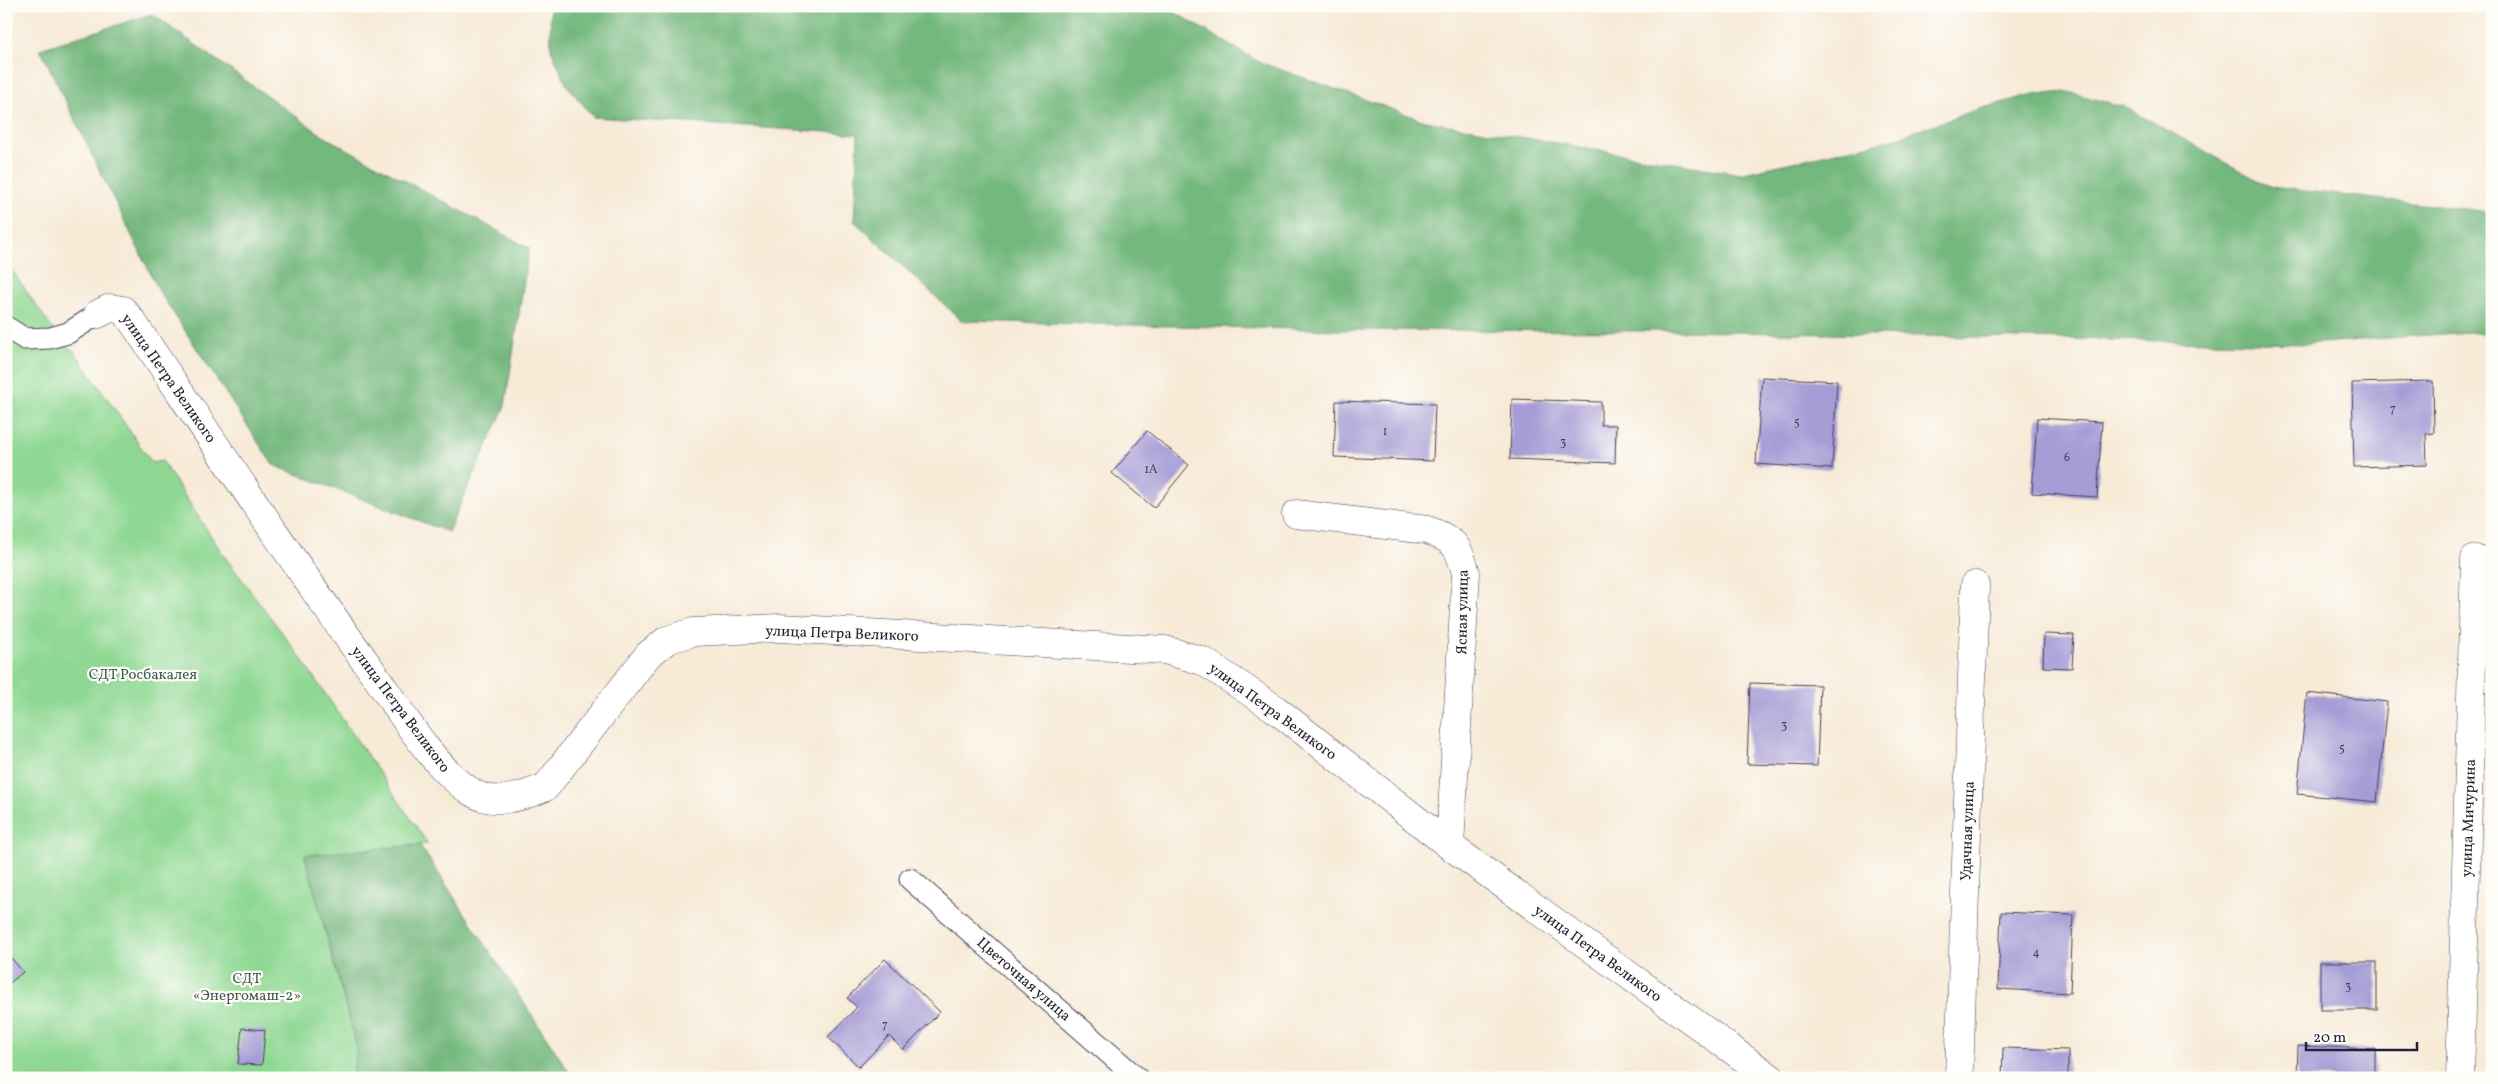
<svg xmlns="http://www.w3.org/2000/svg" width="2498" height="1084" font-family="Vollkorn,serif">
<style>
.green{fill:#8fd893;stroke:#587d67}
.forest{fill:#73b87d;stroke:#4a6d5c}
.building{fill:#a69cd6}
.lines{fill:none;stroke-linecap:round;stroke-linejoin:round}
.lane-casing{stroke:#424052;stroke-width:23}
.street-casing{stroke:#424052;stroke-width:29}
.lane{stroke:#fff;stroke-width:21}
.street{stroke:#fff;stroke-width:28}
.labels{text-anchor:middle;stroke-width:4.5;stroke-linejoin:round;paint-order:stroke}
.number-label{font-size:12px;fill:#434062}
.street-label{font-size:15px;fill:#22223b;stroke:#fdfcf7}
.park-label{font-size:15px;fill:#435955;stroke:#fdfcf7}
</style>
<rect width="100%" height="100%" fill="#fdfcf7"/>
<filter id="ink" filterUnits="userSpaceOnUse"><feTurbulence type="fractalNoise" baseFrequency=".02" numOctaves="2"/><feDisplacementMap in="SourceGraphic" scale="10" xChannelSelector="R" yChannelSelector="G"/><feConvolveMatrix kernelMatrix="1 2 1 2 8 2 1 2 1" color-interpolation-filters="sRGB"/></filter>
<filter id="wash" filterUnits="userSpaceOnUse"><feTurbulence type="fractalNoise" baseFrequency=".0096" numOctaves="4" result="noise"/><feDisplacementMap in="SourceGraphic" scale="20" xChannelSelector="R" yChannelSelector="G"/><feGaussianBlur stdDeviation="1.12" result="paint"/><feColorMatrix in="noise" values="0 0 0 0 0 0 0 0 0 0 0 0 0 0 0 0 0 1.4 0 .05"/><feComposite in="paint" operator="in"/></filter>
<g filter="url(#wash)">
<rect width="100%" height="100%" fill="#f7ead7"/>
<path class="green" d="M6,262L63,344L74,351L152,463L162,461L222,553L298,654L428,844L305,856L357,1048L352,1078H6Z"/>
<g class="forest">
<path d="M550,6H1164L1259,62L1425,121L1740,174L1893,139L1973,111L2029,95L2068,92L2125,107L2270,187L2492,212V335L2469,332L2307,344L1683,331L1345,330L962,321L854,221L858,134L593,117L566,84L551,49Z"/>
<path d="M152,14L325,137L529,248L505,406L448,532L273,465L159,291L40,49Z"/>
<path d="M420,845L573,1078H352L357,1048L305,855Z"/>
</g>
<g id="blocks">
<g class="building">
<path d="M1762,377L1837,381L1832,469L1756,464Z"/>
<path d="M2433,381L2434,433L2426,434L2427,465L2354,467L2352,383Z"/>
<path d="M1512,399L1601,402V425H1616L1615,463L1510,459Z"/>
<path d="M1336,401L1435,404L1433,461L1334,457Z"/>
<path d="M2037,418L2102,422L2097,497L2032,493Z"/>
<path d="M1147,431L1189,465L1154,508L1112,473Z"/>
<path d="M2044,634L2074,635L2072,668L2043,667Z"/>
<path d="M1750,683L1820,685L1817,766L1747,764Z"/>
<path d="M2307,693L2387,702L2377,802L2297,794Z"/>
<path d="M2001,912L2073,915L2070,993L1998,989Z"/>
<path d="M6,952L23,972L6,986Z"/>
<path d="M885,959L940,1012L903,1050L889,1036L859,1067L828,1037L857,1007L847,998Z"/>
<rect x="2320" y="962" width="57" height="48"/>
<path d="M242,1028L265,1030L262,1065L238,1064Z"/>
<path d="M2298,1046L2375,1049V1078H2297Z"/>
<path d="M2003,1048L2068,1050V1078H2002Z"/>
</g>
</g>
</g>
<g filter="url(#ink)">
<use href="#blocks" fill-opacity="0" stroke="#424052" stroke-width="1"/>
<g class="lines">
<g class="lane-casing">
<g id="lane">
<path d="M6,327L25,339L50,338L68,333L98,314"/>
<path d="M910,879L1137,1078"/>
</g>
</g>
<g class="street-casing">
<g id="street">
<path d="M98,314L110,308L123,310L132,321C211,438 289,557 372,671C399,709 432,766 470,791C493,807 522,797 546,787L648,655L667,640L693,632L780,628L1165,650L1203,661L1274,708L1450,846L1771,1078"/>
<path d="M1296,514L1427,530C1455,540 1458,545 1466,573L1450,846"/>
<path d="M1959,1078L1975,585"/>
<path d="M2460,1078L2475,559"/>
</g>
</g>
<use href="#lane" class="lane"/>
<use href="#street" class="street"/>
</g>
</g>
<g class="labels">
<g class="number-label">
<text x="2393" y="412">7</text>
<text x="1797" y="426">5</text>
<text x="1385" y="435">1</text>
<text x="1563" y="446">3</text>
<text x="2067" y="461">6</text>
<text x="1151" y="473">1А</text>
<text x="1784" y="729">3</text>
<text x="2342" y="752">5</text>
<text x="2036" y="956">4</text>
<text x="2348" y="990">3</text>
<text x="885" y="1028">7</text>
</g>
<g class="street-label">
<text transform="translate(169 378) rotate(55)" y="5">улица Петра Великого</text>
<text transform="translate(1462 612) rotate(-89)" y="5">Ясная улица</text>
<text transform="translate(842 633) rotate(2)" y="5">улица Петра Великого</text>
<text transform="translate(401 709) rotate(53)" y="5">улица Петра Великого</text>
<text transform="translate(1273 711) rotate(36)" y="5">улица Петра Великого</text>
<text transform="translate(2468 818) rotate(-88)" y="5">улица Мичурина</text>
<text transform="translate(1967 831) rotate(-88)" y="5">Удачная улица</text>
<text transform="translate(1598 953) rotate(36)" y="5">улица Петра Великого</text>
<text transform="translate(1024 979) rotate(41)" y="5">Цветочная улица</text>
</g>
<g class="park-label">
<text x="143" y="679">СДТ Росбакалея</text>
<text x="247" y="983">СДТ<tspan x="247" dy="17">«Энергомаш-2»</tspan></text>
</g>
</g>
<rect width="2498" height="1084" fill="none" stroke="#fdfcf7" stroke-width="25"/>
<path d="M2306 1042v8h111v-8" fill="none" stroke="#22223b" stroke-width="2.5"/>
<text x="2313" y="1042" font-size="15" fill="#22223b" stroke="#fdfcf7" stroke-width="4" paint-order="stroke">20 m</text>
</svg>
